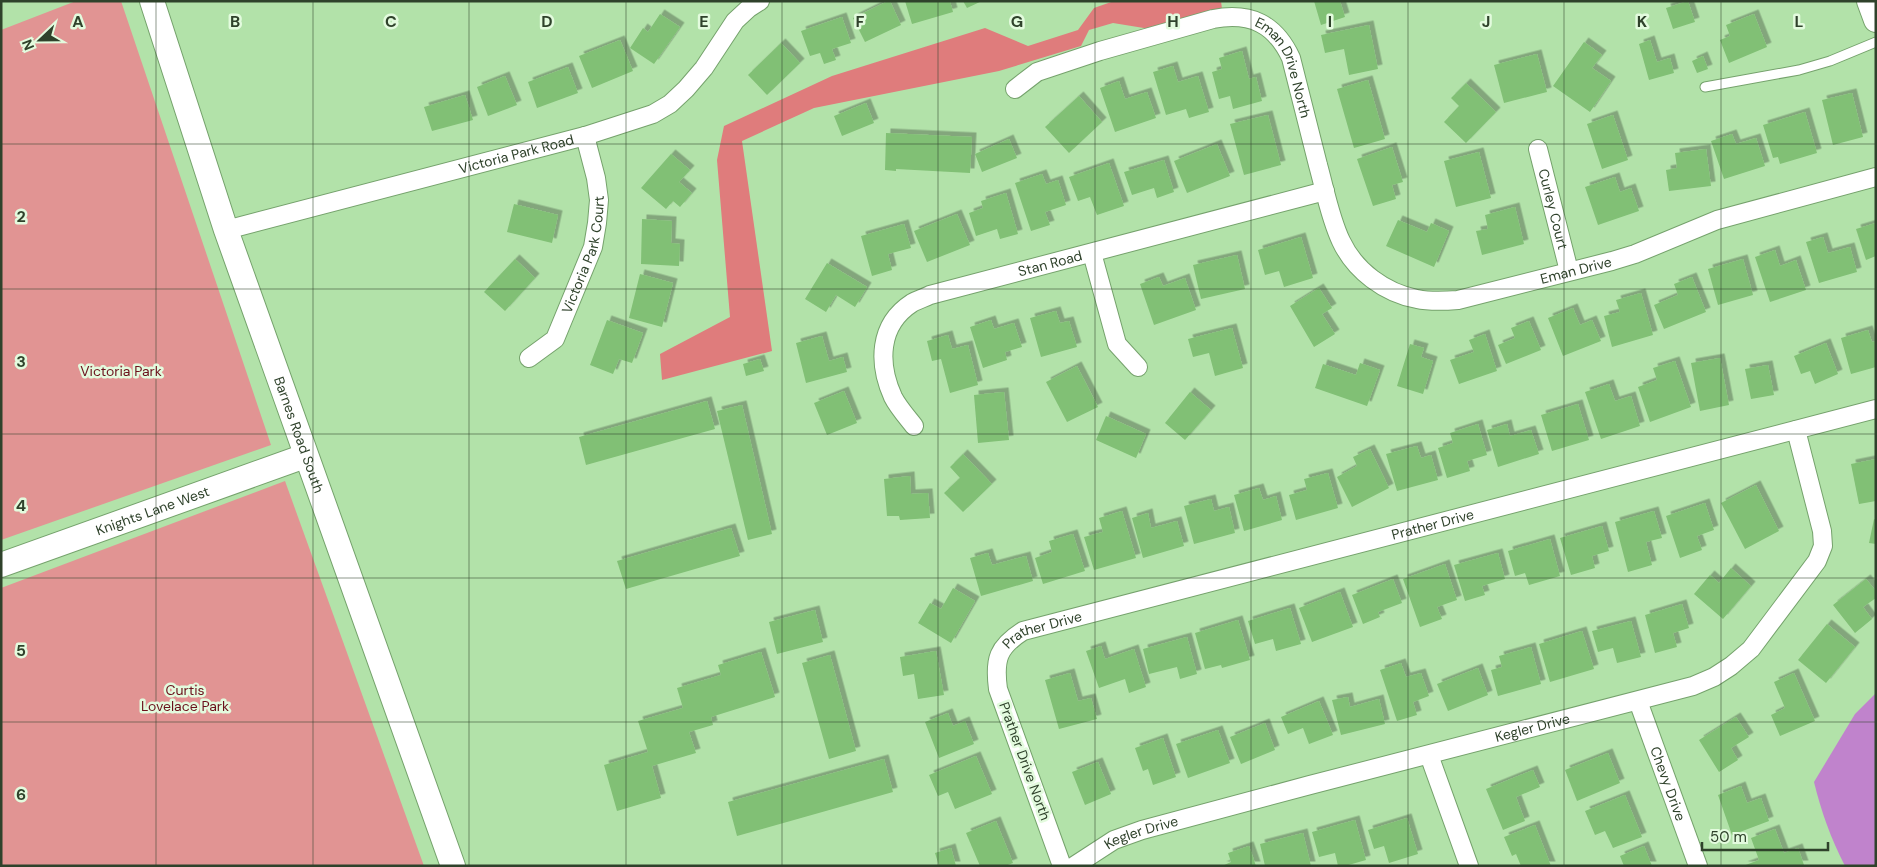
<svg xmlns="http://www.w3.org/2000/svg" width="1877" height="867" font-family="'DM Sans',sans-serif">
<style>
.green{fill:#e19493}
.forest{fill:#df7c7c}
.water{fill:#c083cc}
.building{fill:#81c075;filter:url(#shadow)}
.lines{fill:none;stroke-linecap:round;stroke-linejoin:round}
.lane-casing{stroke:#75a26c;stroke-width:11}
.street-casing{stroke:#75a26c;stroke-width:20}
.secondary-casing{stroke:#75a26c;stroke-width:26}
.lane{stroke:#fff;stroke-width:9}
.street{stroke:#fff;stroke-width:18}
.secondary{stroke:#fff;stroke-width:24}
.grid{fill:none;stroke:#2f422b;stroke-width:1;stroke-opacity:0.55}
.labels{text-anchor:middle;stroke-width:5;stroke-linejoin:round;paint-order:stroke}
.street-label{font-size:14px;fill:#2f422b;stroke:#e3fbde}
.park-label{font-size:14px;fill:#6a101b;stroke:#e3fbde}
.grid-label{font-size:16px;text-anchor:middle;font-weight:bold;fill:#2f422b;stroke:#e3fbde;stroke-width:5;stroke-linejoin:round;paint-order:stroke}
</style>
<defs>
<filter id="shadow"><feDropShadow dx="4.5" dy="-4.5" stdDeviation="0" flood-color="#0004"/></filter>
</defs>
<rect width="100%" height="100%" fill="#b2e2a9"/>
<g class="green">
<path d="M76,1H121L271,445L1,540V30Z"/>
<path d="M285,481L424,866H1V588Z"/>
</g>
<path class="forest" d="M1114,1H1221L1222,9L1150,29L1113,23L1089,30L1081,46L999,71L814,108L742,141L772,351L662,380L660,354L730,317L717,160L724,126L832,76L985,28L1028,46L1078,30L1094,8Z"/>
<path class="water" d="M1876,693V866H1845C1831,839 1821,811 1814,782L1855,714Z"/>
<g class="building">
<path d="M888,1H890L901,25L865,42L853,18Z"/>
<path d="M905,1H950L953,12L912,24Z"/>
<path d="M963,1H982L967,8Z"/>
<path d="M1314,1H1340L1345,17L1321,25Z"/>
<path d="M1688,1L1695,22L1673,29L1666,8Z"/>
<path d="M660,14L680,27L654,64L630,48L643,28L648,32Z"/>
<path d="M1754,14L1767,47L1729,63L1720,40L1730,36L1726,25Z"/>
<path d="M842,17L851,43L832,49L836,60L824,64L820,53L810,56L801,31Z"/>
<path d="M1369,25L1378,69L1349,75L1344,49L1325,53L1321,35Z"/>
<path d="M620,40L633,71L592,88L579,56Z"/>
<path d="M1650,40L1657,62L1670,58L1674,73L1649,80L1639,44Z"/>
<path d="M1584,42L1602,55L1592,68L1611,81L1590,112L1553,86Z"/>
<path d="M781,43L800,63L767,95L748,75Z"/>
<path d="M1242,51L1249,79L1256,77L1262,101L1233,109L1230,96L1219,99L1212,72L1222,69L1219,58Z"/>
<path d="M1537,54L1547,92L1504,103L1494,65Z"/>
<path d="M1703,56L1708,69L1697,73L1692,61Z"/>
<path d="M1173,66L1178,82L1198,76L1209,112L1189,118L1186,109L1166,115L1153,72Z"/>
<path d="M568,67L578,93L537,108L528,82Z"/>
<path d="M505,76L517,105L488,116L477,87Z"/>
<path d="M1368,80L1385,139L1354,148L1337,89Z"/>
<path d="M1119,81L1125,99L1147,92L1156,118L1115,132L1100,88Z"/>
<path d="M1466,83L1496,112L1466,143L1444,122L1459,106L1451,98Z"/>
<path d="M1852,93L1863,137L1833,145L1822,100Z"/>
<path d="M465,95L473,120L432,131L424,107Z"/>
<path d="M1079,96L1102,122L1069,153L1045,127Z"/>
<path d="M866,103L874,123L842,136L834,116Z"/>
<path d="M1805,112L1817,153L1780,164L1778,157L1773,158L1763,125Z"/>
<path d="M1268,115L1281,165L1244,175L1230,124Z"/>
<path d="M1613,115L1628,160L1602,169L1587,124Z"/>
<path d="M886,133L972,137L970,173L896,169V171L885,170Z"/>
<path d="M1732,134L1736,144L1756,138L1765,166L1724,179L1711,141Z"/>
<path d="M1009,139L1017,158L982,172L975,154Z"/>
<path d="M1217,144L1230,176L1187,193L1174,161Z"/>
<path d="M1392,147L1403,182L1392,185L1396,199L1373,206L1357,159Z"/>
<path d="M1706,149L1711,186L1669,191L1666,170L1677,168L1675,153Z"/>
<path d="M1479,152L1491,198L1456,207L1444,161Z"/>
<path d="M671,154L690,170L679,182L692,193L680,207L673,201L666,209L641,188Z"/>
<path d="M1164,160L1174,192L1157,198L1154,188L1132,195L1124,172Z"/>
<path d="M1109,163L1124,206L1097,215L1090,197L1078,201L1069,177Z"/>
<path d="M1042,174L1046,184L1058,180L1066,205L1045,212L1050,225L1031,231L1015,183Z"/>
<path d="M1615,177L1620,192L1631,188L1639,211L1598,225L1585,187Z"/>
<path d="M1006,193L1018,234L1000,239L997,229L976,236L969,213L983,208L981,201Z"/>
<path d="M514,204L558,215L552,243L507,232Z"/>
<path d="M1515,207L1524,244L1482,255L1476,231L1488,229L1485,215Z"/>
<path d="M957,214L970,245L927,262L914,231Z"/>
<path d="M642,219L672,221L671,243L680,244L679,266L641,264Z"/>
<path d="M1398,220L1427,232L1431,223L1449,231L1434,267L1386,246Z"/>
<path d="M1876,223V256L1866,260L1856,229Z"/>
<path d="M904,224L911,248L888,254L892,270L872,276L861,236Z"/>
<path d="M1301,237L1313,278L1284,287L1279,271L1265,275L1258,250Z"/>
<path d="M1823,237L1828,253L1850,247L1857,272L1819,283L1806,242Z"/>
<path d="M1775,250L1780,266L1796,260L1806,290L1770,302L1755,257Z"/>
<path d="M1237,255L1245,289L1201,299L1193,265Z"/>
<path d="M515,259L535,278L505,311L484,292Z"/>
<path d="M1743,259L1753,295L1718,305L1708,269Z"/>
<path d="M827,263L867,287L855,307L836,295L826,312L805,299Z"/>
<path d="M640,274L673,283L662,327L629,318Z"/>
<path d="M1159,277L1163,286L1185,278L1196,310L1154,325L1140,284Z"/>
<path d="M1692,277L1706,312L1664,329L1654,305L1678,295L1674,284Z"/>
<path d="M1319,288L1332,308L1322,314L1335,334L1314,347L1290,306Z"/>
<path d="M1641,293L1653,335L1612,347L1604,316L1620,312L1616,300Z"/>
<path d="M1573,308L1580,325L1592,320L1601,341L1563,356L1548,318Z"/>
<path d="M1056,311L1060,323L1069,321L1077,347L1041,357L1030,318Z"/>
<path d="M607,320L643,333L632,363L619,359L613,374L590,365Z"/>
<path d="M991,320L994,329L1014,323L1022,347L1005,352L1007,360L983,368L970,327Z"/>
<path d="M1529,321L1541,350L1506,364L1498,345L1515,338L1511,328Z"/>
<path d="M1232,328L1243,368L1215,376L1209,353L1193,357L1188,339Z"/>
<path d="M1868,330L1872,342L1876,341V367L1851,374L1841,338Z"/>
<path d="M1485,334L1497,371L1459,384L1450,360L1474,352L1469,340Z"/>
<path d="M948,335L952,349L968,345L978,385L950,393L941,359L932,361L927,341Z"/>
<path d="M822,336L829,361L843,357L847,372L806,383L796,343Z"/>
<path d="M1826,343L1838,374L1815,384L1810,371L1801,374L1794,356Z"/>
<path d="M1410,344L1424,348L1421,357L1433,361L1423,394L1397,386Z"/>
<path d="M1720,358L1729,405L1700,411L1691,363Z"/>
<path d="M760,359L764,371L746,376L743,364Z"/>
<path d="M1675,361L1691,407L1650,422L1638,387L1657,380L1653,368Z"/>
<path d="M1360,363L1380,370L1367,406L1315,388L1323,364L1356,375Z"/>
<path d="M1768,365L1774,395L1751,399L1745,369Z"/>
<path d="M1077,366L1098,407L1067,422L1046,382Z"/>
<path d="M1609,384L1615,401L1631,396L1640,426L1601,439L1585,392Z"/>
<path d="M844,391L857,423L827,435L814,403Z"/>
<path d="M1004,392L1009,440L978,443L974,395Z"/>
<path d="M1190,392L1211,410L1185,440L1165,423Z"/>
<path d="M707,401L715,429L586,465L579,437Z"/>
<path d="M1578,404L1589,440L1552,451L1541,415Z"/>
<path d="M742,405L772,534L748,540L717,411Z"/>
<path d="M1106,416L1146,434L1136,458L1096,440Z"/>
<path d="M1478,424L1487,455L1467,461L1470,471L1447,478L1438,448L1453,443L1450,433Z"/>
<path d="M1507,424L1510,436L1531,430L1539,454L1498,467L1487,430Z"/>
<path d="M1417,446L1421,458L1431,455L1438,480L1397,491L1386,454Z"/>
<path d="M1370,449L1389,488L1352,507L1337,477L1357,466L1353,457Z"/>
<path d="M963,454L992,484L963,512L944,493L960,478L950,467Z"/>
<path d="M1876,459V501L1859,504L1851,464Z"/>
<path d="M1328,473L1338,508L1296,520L1289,495L1307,490L1304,479Z"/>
<path d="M910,476L911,494L928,493L930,518L900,520L899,516H887L884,479Z"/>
<path d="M1756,485L1779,531L1745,549L1721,503Z"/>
<path d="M1259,488L1263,500L1276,496L1282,520L1244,531L1234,495Z"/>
<path d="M1211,499L1214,511L1229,507L1235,533L1194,544L1184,506Z"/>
<path d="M1705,503L1714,530L1697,536L1702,550L1680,558L1666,516Z"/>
<path d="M1122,511L1136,558L1094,570L1084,537L1103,532L1099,518Z"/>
<path d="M1654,511L1662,538L1646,542L1652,565L1628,572L1615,522Z"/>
<path d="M1148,513L1151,528L1177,521L1184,546L1143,558L1132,518Z"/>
<path d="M1874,519L1876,520V544L1869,543Z"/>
<path d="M1602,526L1609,551L1592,556L1595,568L1571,575L1560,538Z"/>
<path d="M731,528L740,556L626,589L617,561Z"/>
<path d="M1073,534L1085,571L1043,584L1035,558L1052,552L1049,541Z"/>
<path d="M1550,539L1560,576L1529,585L1525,573L1515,576L1508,551Z"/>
<path d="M988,553L992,565L1026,556L1033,581L981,596L970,558Z"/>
<path d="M1498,553L1505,579L1482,586L1485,595L1465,601L1454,565Z"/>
<path d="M1445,564L1457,600L1437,607L1442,619L1420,627L1403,579Z"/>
<path d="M1731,568L1751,586L1723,619L1694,594L1710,575L1719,583Z"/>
<path d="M1393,579L1402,603L1378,612L1380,617L1363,624L1352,595Z"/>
<path d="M1866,579L1876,591V598L1863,607L1872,619L1855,633L1833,605Z"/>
<path d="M953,588L975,601L951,643L918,623L930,603L941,609Z"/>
<path d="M1340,592L1353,627L1312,642L1299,608Z"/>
<path d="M1682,604L1689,628L1673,633L1677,647L1655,653L1645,615Z"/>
<path d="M1290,608L1301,644L1276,651L1273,639L1255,644L1248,621Z"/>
<path d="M815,610L823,642L777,654L769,622Z"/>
<path d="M1238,620L1250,660L1222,668L1221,665L1205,669L1195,633Z"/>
<path d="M1631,621L1641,657L1617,663L1613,648L1598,652L1592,631Z"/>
<path d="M1827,624L1855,647L1826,683L1798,660Z"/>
<path d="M1582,631L1594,669L1550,682L1539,644Z"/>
<path d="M1187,637L1197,674L1180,679L1177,667L1149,674L1143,649Z"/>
<path d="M1101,646L1105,659L1134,649L1146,687L1129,693L1125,679L1099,688L1086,651Z"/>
<path d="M1531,647L1541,684L1498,696L1491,670L1502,667L1499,656Z"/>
<path d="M936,651L944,695L918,699L914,674L903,676L900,657Z"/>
<path d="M761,652L775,697L711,717L713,725L689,732L696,753L652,766L661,798L617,811L604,765L648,752L638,721L683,708L677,688L721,675L718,665Z"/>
<path d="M830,655L856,751L829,759L802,663Z"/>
<path d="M1401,663L1406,677L1421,673L1429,696L1413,702L1417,715L1397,721L1380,670Z"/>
<path d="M1478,668L1488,695L1448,711L1437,684Z"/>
<path d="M1070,673L1078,701L1091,698L1097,719L1059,729L1045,680Z"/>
<path d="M1794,673L1815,721L1780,736L1771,715L1785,708L1774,682Z"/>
<path d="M1348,697L1350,707L1379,699L1385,724L1341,735L1332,700Z"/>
<path d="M1319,701L1333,735L1309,744L1303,728L1288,734L1281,717Z"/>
<path d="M948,713L953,726L965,721L974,744L939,758L925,722Z"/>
<path d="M1736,717L1749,737L1731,748L1738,760L1719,772L1699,740Z"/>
<path d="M1265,723L1275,750L1241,764L1230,737Z"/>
<path d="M1218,730L1230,763L1188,778L1176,744Z"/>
<path d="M1163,738L1176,777L1153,785L1148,769L1143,771L1135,748Z"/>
<path d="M1608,753L1620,783L1577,801L1565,770Z"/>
<path d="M976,756L992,794L955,809L948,792L938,796L929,775Z"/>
<path d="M884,759L893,792L737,836L728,802Z"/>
<path d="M1098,762L1111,794L1085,805L1072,772Z"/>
<path d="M1533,770L1540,787L1516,797L1525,821L1503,830L1486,789Z"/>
<path d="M1741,786L1747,803L1761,798L1769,821L1732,835L1718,795Z"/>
<path d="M1625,795L1642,837L1613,848L1605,831L1595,835L1585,811Z"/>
<path d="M1407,818L1418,854L1389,863L1384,846L1374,849L1368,830Z"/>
<path d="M1355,820L1366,860L1345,866H1338L1335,853L1319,857L1312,832Z"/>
<path d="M996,821L1013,863L1005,866H980L966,833Z"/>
<path d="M1535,825L1551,866H1521L1516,854L1512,856L1504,837Z"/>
<path d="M1775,829L1784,853L1798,848L1804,865L1743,866L1759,860L1751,838Z"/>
<path d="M1303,833L1311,866H1265L1260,844Z"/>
<path d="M1249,846L1256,866H1222L1231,862L1228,853Z"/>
<path d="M1644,846L1652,866H1624L1620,856Z"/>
<path d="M951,848L956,866H939L935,853Z"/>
</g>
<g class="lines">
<g class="lane-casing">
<path id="lane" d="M1705,87L1799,70L1830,61L1876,42"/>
</g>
<g class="street-casing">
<g id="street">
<path id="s1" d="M1015,89L1037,72L1100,51L1213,19C1251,12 1275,24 1291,58C1300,94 1309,130 1318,165C1325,190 1330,218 1341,241C1355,271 1385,293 1417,299C1431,302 1445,301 1458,300L1612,261L1635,254L1717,220L1876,177"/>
<path id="s2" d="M1538,149L1569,271"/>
<path id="s3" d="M226,230L585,136L653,114L670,104L686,89L704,68L735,21L749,8L760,1"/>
<path d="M1092,253L1117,344L1138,367"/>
<path id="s4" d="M529,358L555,339L593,247L597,223L599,200L596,178L585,136"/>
<path id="s5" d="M914,426C907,417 898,407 893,397C878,364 878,325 912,303C917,300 924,298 930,295L1325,191"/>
<path id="s6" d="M1638,701L1698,866"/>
<path d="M1429,755L1469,866"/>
<path id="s7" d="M1062,866L998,689C994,659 998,647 1023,631L1876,409"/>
<path id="s8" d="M1074,866L1114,840L1142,830L1310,785L1693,686L1714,677L1731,666L1751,649L1817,561L1823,546L1822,531L1796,430"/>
</g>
</g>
<g class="secondary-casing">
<g id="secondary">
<path id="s9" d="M152,1L226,230L453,866"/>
<path d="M1869,1L1876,20"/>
<path id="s10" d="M1,565L305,456"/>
</g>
</g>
<use href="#lane" class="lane"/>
<use href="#street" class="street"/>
<use href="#secondary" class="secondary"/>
</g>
<path class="grid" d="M156,1V866M313,1V866M469,1V866M626,1V866M782,1V866M938,1V866M1095,1V866M1251,1V866M1408,1V866M1564,1V866M1721,1V866M1,144H1876M1,289H1876M1,434H1876M1,578H1876M1,722H1876"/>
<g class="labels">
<g class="street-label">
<text dy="5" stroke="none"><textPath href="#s1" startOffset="312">Eman Drive North</textPath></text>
<text dy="5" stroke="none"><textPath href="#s3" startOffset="300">Victoria Park Road</textPath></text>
<text dy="5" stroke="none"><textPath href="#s2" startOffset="62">Curley Court</textPath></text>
<text dy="5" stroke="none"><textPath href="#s4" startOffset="122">Victoria Park Court</textPath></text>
<text dy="5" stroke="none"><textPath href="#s5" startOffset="285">Stan Road</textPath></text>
<text dy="5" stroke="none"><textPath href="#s1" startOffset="759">Eman Drive</textPath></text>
<text dy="5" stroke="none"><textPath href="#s9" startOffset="458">Barnes Road South</textPath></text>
<text dy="5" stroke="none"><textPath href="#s10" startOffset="161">Knights Lane West</textPath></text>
<text dy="5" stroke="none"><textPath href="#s7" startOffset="680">Prather Drive</textPath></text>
<text dy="5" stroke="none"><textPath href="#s7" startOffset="275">Prather Drive</textPath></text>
<text dy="5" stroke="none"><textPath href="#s8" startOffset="481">Kegler Drive</textPath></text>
<text transform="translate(1025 761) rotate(70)" y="5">Prather Drive North</text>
<text dy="5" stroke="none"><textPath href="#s6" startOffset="88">Chevy Drive</textPath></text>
<text dy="5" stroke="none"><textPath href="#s8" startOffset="76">Kegler Drive</textPath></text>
</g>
<g class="park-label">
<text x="121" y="376">Victoria Park</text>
<text x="185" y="695">Curtis<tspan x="185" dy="16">Lovelace Park</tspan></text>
</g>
</g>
<g class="grid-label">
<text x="78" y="27">A</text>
<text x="235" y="27">B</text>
<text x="391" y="27">C</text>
<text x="547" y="27">D</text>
<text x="704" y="27">E</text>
<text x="860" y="27">F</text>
<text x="1017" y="27">G</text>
<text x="1173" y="27">H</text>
<text x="1330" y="27">I</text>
<text x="1486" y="27">J</text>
<text x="1642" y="27">K</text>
<text x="1799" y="27">L</text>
<text x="21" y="222">2</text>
<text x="21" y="367">3</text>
<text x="21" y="511">4</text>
<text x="21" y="656">5</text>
<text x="21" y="800">6</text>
</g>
<rect width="1877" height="867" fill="none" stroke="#2f422b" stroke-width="5"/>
<g transform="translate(40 40) rotate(248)" stroke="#e3fbde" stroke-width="4" paint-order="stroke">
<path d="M0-4L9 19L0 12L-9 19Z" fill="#2f422b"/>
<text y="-8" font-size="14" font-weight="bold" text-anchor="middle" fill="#2f422b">N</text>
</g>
<path d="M1702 842v8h126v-8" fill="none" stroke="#2f422b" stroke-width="2.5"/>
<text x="1710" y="842" font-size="15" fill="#2f422b" stroke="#e3fbde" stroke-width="4" paint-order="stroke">50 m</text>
</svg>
